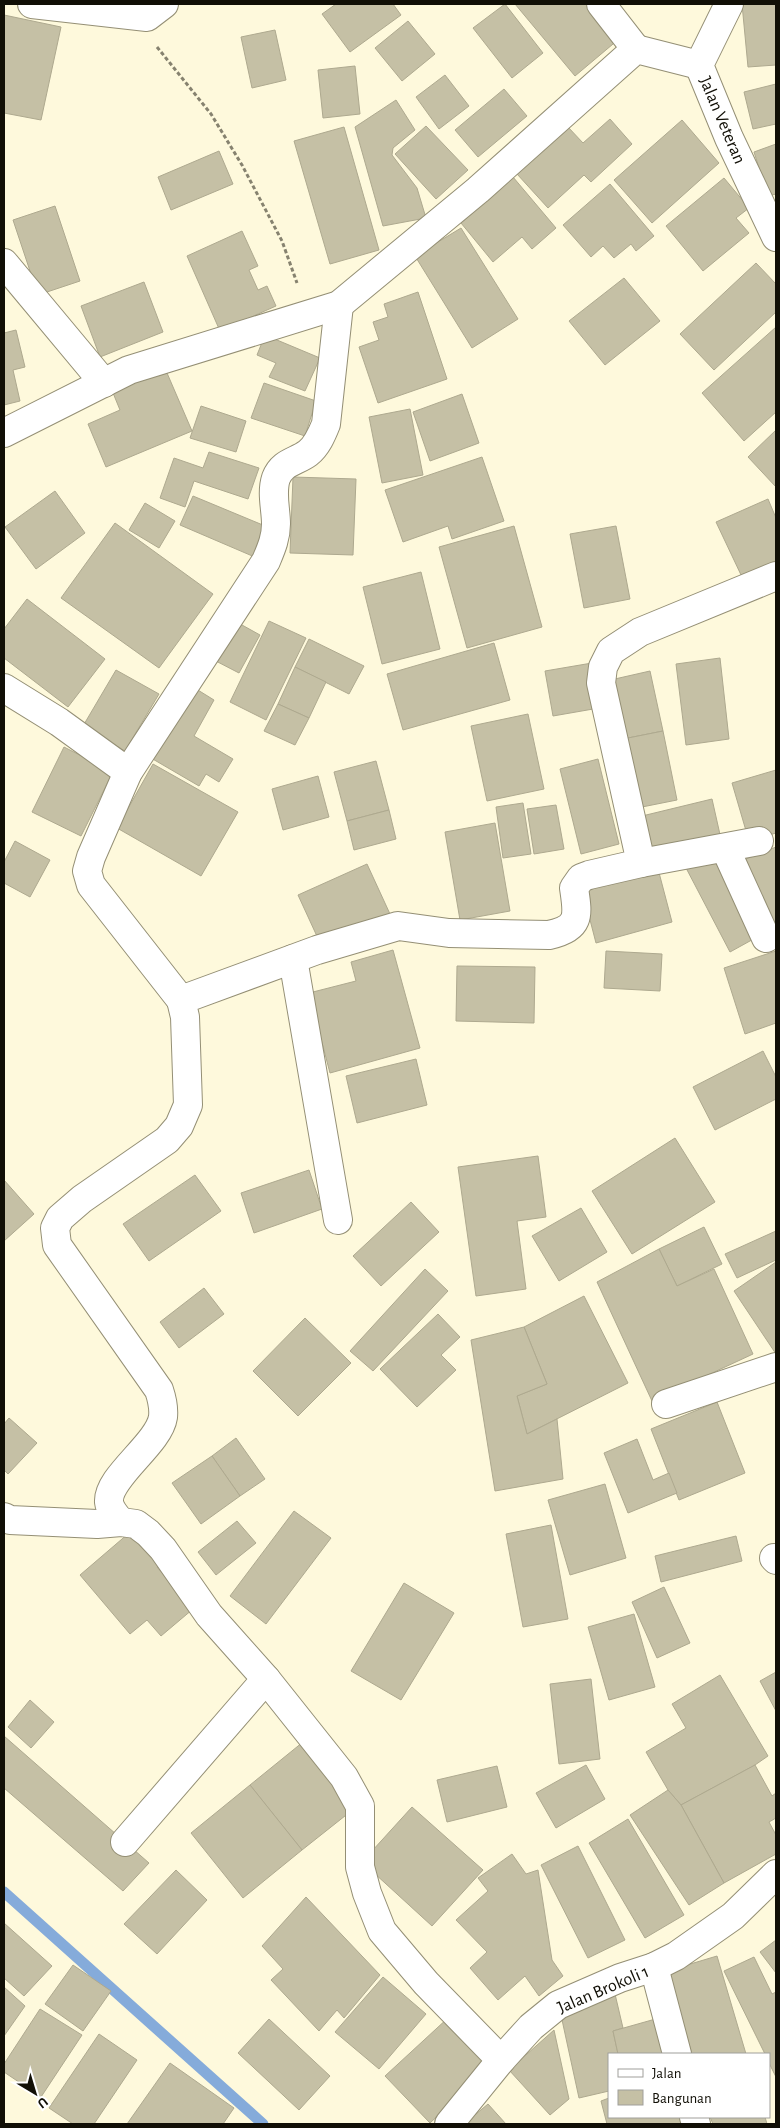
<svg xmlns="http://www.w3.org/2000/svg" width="780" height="2128" font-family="'Alegreya Sans',sans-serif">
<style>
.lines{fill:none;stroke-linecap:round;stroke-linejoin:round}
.stream{stroke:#85abda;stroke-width:11}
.building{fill:#c5c0a5;stroke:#aea98f}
.minor-casing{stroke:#948f75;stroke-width:30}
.path{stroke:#86826f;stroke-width:3;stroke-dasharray:4 2.5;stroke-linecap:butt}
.minor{stroke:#fff;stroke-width:28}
.labels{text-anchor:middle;stroke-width:5;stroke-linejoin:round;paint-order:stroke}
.street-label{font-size:18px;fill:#110f06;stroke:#fff}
</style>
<rect width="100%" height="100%" fill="#fef9dc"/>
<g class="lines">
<path class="stream" d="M4,1892L263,2124"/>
</g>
<g class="building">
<path d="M336,4H393L401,15L350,52L322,14Z"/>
<path d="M505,4L543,53L512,78L473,28Z"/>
<path d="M515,4H590L619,39L575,76Z"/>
<path d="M742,4H776V65L748,67Z"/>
<path d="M4,15L61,27L41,120L4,113Z"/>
<path d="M408,21L435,54L402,81L375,48Z"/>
<path d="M275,30L286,80L252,88L241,37Z"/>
<path d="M355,66L360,114L323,118L318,70Z"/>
<path d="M445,75L469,106L439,129L416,97Z"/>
<path d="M776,84V124L753,129L744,92Z"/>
<path d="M504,89L527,116L478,157L455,130Z"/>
<path d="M396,100L415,130L393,148L392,155L417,188L426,218L383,226L355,127Z"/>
<path d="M610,119L632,144L591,182L584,175L548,208L517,174L568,127L583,143Z"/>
<path d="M682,120L719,163L652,223L614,180Z"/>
<path d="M426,126L468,170L436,199L395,154Z"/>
<path d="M344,127L379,250L330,264L294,141Z"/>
<path d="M776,144V194L768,196L754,152Z"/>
<path d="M219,151L233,184L171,210L158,177Z"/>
<path d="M513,177L556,228L532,249L522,237L493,262L461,223Z"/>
<path d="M724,178L749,208L736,218L749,233L703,271L666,226Z"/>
<path d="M610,184L654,236L636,251L631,244L614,258L603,246L591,257L563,225Z"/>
<path d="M55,206L80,281L38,295L13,220Z"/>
<path d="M461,228L518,319L472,348L415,256Z"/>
<path d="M242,231L258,266L249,270L258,290L267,286L276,306L220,331L187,256Z"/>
<path d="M756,263L776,284V312L714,370L680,334Z"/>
<path d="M624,278L660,321L605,365L569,321Z"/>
<path d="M144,282L163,332L100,357L81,306Z"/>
<path d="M418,292L447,379L378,403L359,347L379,340L373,322L388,317L384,304Z"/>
<path d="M776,327V412L744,441L702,393Z"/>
<path d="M16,330L25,367L13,370L20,401L4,405V333Z"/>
<path d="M265,335L320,358L305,391L269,377L276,363L257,355Z"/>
<path d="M164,366L192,431L106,467L88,424L120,410L111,388Z"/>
<path d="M264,383L316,401L305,436L251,418Z"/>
<path d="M462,394L479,443L430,461L413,412Z"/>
<path d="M201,406L246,421L236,452L190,438Z"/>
<path d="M410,409L423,475L382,483L369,417Z"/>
<path d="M776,430V487L748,457Z"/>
<path d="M209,452L259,468L248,499L194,481L185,507L160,498L174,458L203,468Z"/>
<path d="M482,457L504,521L452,539L448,526L403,542L385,490Z"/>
<path d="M293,477L356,479L353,555L290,553Z"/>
<path d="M55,491L85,533L36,569L5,527Z"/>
<path d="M193,496L270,528L257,558L180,525Z"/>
<path d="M768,499L776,518V562L742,577L716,522Z"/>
<path d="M145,503L175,521L159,548L129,530Z"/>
<path d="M115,523L213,594L159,668L61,598Z"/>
<path d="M514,526L542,627L467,648L439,547Z"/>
<path d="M616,526L630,599L584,608L570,534Z"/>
<path d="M421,572L440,649L382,664L363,587Z"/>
<path d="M27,599L105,659L68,707L4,658V629Z"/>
<path d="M233,620L260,635L239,673L212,659Z"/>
<path d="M269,621L306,638L266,720L230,702Z"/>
<path d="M309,639L364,666L349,694L295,667Z"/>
<path d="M494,643L510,700L403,730L387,674Z"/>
<path d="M720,658L729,739L686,745L676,664Z"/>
<path d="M592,663L599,708L553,716L545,671Z"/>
<path d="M295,667L326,682L309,718L278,704Z"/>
<path d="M116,670L159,694L125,751L83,726Z"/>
<path d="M650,671L663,731L618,740L606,681Z"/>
<path d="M193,687L214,700L194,736L233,759L219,782L206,774L199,786L151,758Z"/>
<path d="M278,704L309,718L295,745L264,731Z"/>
<path d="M528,714L544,789L487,801L471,726Z"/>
<path d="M663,731L677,800L632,809L618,740Z"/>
<path d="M64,747L113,772L81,836L32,812Z"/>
<path d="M598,759L619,844L581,854L560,769Z"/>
<path d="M376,761L389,810L347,821L334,772Z"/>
<path d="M153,764L238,812L201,876L117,828Z"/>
<path d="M776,770V833L749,841L732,783Z"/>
<path d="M318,776L329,817L283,830L272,789Z"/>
<path d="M712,799L721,839L652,857L642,816Z"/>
<path d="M523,803L531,854L503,858L496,807Z"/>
<path d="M556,805L564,849L534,854L527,809Z"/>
<path d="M389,810L396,839L354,850L347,821Z"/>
<path d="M495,823L510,911L460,920L445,832Z"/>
<path d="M15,841L50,860L30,897L4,883V862Z"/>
<path d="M776,847V935L746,859Z"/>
<path d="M714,851L759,936L730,952L685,866Z"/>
<path d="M367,864L390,914L321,945L298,895Z"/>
<path d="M657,865L672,922L596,943L581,885Z"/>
<path d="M393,950L420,1048L330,1073L309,993L356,981L351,962Z"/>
<path d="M606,951L662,954L660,991L604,988Z"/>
<path d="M776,951V1023L745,1034L724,968Z"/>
<path d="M457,966L535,967L534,1023L456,1021Z"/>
<path d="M763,1051L776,1077V1099L715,1130L693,1087Z"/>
<path d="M416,1059L427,1105L357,1123L346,1076Z"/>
<path d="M675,1138L715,1202L632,1254L592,1191Z"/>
<path d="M538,1156L546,1217L517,1221L526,1289L476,1296L458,1167Z"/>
<path d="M309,1170L322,1209L254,1233L241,1193Z"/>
<path d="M195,1175L221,1211L149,1261L123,1224Z"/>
<path d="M4,1180L34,1214L4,1241Z"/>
<path d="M411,1202L439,1232L381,1286L353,1256Z"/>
<path d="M581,1208L607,1252L559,1281L532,1236Z"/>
<path d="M704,1227L722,1264L677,1286L659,1249Z"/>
<path d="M776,1231V1260L737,1278L725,1254Z"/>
<path d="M659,1249L677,1286L714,1269L753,1354L652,1401L597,1282Z"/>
<path d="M776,1262V1354L734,1291Z"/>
<path d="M425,1269L448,1291L373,1371L350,1351Z"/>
<path d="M204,1288L224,1314L179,1348L160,1322Z"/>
<path d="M584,1296L628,1383L527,1434L517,1396L547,1384L524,1327Z"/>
<path d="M438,1314L460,1337L441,1355L456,1370L417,1407L380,1369Z"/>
<path d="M305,1318L351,1363L298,1416L253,1371Z"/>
<path d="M524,1327L547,1384L517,1396L527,1434L557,1419L563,1479L495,1491L471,1340Z"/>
<path d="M717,1402L745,1473L679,1500L651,1429Z"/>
<path d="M9,1418L37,1443L8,1474L4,1470V1424Z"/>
<path d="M236,1438L265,1479L240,1496L212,1456Z"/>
<path d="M637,1439L653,1480L669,1473L677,1493L628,1513L604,1453Z"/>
<path d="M212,1456L240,1496L201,1524L172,1483Z"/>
<path d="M605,1484L626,1558L570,1575L548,1500Z"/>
<path d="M294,1511L331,1538L266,1624L230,1596Z"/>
<path d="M237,1521L256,1543L216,1575L198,1552Z"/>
<path d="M551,1525L568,1619L523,1627L506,1534Z"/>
<path d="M136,1527L164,1560L157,1567L193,1609L161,1636L147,1620L130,1634L80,1575Z"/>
<path d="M736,1536L742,1561L661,1582L655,1556Z"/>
<path d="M404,1583L454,1613L401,1700L351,1671Z"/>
<path d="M664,1587L690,1643L657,1658L632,1602Z"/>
<path d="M634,1614L655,1687L609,1700L588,1627Z"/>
<path d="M776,1672V1711L760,1681Z"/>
<path d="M720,1675L768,1756L755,1765L681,1805L668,1790L646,1752L686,1728L672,1704Z"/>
<path d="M591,1679L600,1759L559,1764L550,1684Z"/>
<path d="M30,1700L54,1722L31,1748L8,1727Z"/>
<path d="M4,1736L149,1863L123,1891L4,1788Z"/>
<path d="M303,1742L355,1808L302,1850L250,1785Z"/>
<path d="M586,1765L605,1799L556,1828L536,1793Z"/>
<path d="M755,1765L772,1796L776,1793V1818L769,1822L776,1835V1854L724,1883L681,1805Z"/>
<path d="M497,1766L507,1807L447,1822L437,1780Z"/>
<path d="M250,1785L302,1850L243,1898L191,1833Z"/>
<path d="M668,1790L681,1805L724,1883L689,1905L630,1815Z"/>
<path d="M412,1807L483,1870L432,1926L362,1862Z"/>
<path d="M628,1819L684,1915L645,1938L589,1843Z"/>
<path d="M578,1846L625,1940L588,1958L541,1865Z"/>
<path d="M512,1854L526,1874L538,1870L552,1960L563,1976L539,1996L525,1976L498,2000L470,1968L487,1952L456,1920L488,1891L478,1878Z"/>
<path d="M176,1870L207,1900L157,1954L124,1924Z"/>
<path d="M306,1897L380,1975L344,2018L337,2010L319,2031L271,1980L283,1969L262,1946Z"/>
<path d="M4,1923L52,1966L24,1996L4,1978Z"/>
<path d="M776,1940V1973L760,1952Z"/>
<path d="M717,1956L746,2054H692L667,1971Z"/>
<path d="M754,1957L772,1994L776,1992V2077L769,2063V2054H765L724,1971Z"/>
<path d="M73,1965L111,1991L83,2031L45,2004Z"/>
<path d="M383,1977L426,2014L379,2069L335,2032Z"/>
<path d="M4,1987L25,2006L4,2036Z"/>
<path d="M615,1994L623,2028L613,2031L618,2054H609V2091L579,2098L559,2006Z"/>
<path d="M40,2009L82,2035L41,2097L4,2072V2064Z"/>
<path d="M449,2017L493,2064L430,2123L385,2076Z"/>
<path d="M659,2018L669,2054H618L613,2031Z"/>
<path d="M269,2019L330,2076L299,2110L238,2053Z"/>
<path d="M554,2030L569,2099L550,2115L509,2070Z"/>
<path d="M99,2034L137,2060L94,2124H73L49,2108Z"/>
<path d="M170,2063L234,2108L223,2124H127Z"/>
<path d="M609,2098V2117H685L687,2122L680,2124H607L601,2101Z"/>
<path d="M488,2104L506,2124H464Z"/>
<path d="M710,2117H765L767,2124H713Z"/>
</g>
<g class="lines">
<g class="minor-casing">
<g id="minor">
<path d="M32,4L147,17L164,4"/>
<path d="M601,4L636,49"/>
<path d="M729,4L699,65L729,138L776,237"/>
<path d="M4,263L104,383"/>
<path d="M4,433L129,370L339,305L478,190L636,49L699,65"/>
<path d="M4,688L59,722L128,772"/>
<path d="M725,848L766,938"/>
<path d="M641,863L759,841"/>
<path d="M293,959L338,1220"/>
<path d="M181,1000L91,885L87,871L91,857L128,772L266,561C271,549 276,538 276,524C276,509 271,493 276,478C282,462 296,462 308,453C317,446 322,434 326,424L339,305"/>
<path d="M666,1404L776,1367"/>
<path d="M4,1517L10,1520L97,1524L121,1522L136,1524L148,1533L163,1549L209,1615L266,1679L344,1777L360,1806V1867L367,1893L382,1931L426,1983L501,2060"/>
<path d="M121,1522C116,1516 110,1510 109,1502C107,1477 159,1444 163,1417C164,1408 162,1399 159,1390L57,1245L55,1228L60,1218L82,1199L167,1140L179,1126L188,1105L185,1017L181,1000L317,950L398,926L449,933L549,935C581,928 578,915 574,888L581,878L589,875L641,863L601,683L603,667L611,651L640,632L776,576"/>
<path d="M774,1558L776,1560"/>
<path d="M125,1842L266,1679"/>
<path d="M654,1967L677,2054"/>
<path d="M694,2117L696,2124"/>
<path d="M449,2124L501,2060L531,2027L558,2005L620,1978L654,1967L676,1956L733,1916L776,1874"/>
</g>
</g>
<path class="path" d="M157,47L211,114L242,165L282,241L297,283"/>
<use href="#minor" class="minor"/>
</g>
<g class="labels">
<g class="street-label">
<text transform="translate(723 120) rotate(67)" y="6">Jalan Veteran</text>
<text transform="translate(603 1989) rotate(-23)" y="6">Jalan Brokoli 1</text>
</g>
</g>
<rect width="780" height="2128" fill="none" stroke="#110f06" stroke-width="10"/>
<rect x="608" y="2053" width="162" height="65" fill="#ffffff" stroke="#a09f9b"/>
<rect x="618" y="2069" width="25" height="8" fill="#ffffff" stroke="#a09f9b"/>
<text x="652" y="2078" font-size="15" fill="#110f06">Jalan</text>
<rect x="618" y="2090" width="25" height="15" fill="#c5c0a5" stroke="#a09f9b"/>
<text x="652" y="2103" font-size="15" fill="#110f06">Bangunan</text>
<g transform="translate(35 2093) rotate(142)" stroke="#ffffff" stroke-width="4" paint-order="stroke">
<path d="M0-4L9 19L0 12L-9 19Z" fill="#110f06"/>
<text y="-8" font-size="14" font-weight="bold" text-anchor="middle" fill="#110f06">U</text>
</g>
</svg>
